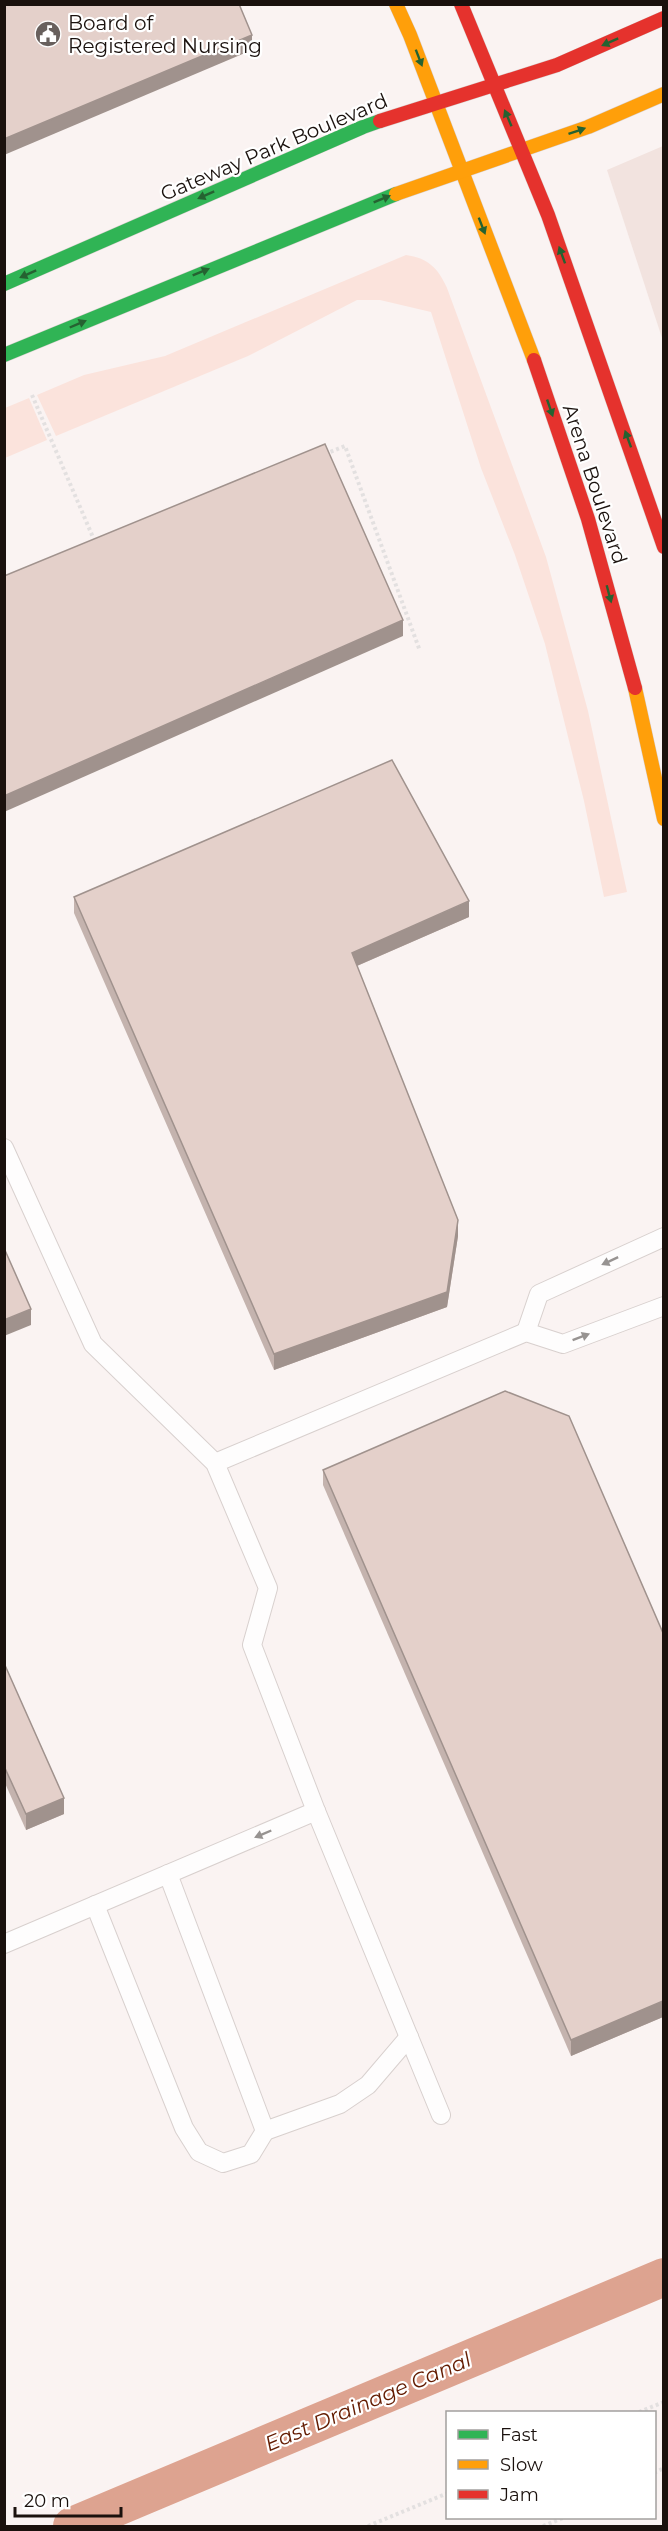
<svg xmlns="http://www.w3.org/2000/svg" width="668" height="2531" font-family="Montserrat,sans-serif">
<style>
.built{fill:#f2e3df}
.green{fill:#fbe3dc}
.lines{fill:none;stroke-linecap:round;stroke-linejoin:round}
.canal{stroke:#dda390;stroke-width:38}
.lane-casing{stroke:#d8d0ce;stroke-width:20}
.fast-casing{stroke:#d8d0ce;stroke-width:15}
.slow-casing{stroke:#d8d0ce;stroke-width:15}
.jam-casing{stroke:#d8d0ce;stroke-width:15}
.path{stroke:#e3e0e0;stroke-width:4;stroke-dasharray:3 3;stroke-linecap:butt}
.lane{stroke:#fefdfd;stroke-width:18}
.fast{stroke:#30b455;stroke-width:14}
.slow{stroke:#ff9f0a;stroke-width:14}
.jam{stroke:#e5322d;stroke-width:14}
.wall{fill:#c4b3ae}
.shaded-wall{fill:#a0928d}
.building{fill:#e4d0ca;stroke:#a0928d;stroke-width:1.5}
.oneway{fill:#256231}
.oneway2{fill:#979391}
.labels{text-anchor:middle;stroke-width:4.5;stroke-linejoin:round;paint-order:stroke}
.poi-label{font-size:20px;fill:#1a110d;stroke:#fff;text-anchor:start}
.street-label{font-size:20px;fill:#1a110d;stroke:#fff}
.water-label{font-size:21px;font-style:italic;fill:#631b00;stroke:#fff}
</style>
<rect width="100%" height="100%" fill="#faf3f2"/>
<path class="built" d="M663,146V341L607,170Z"/>
<g class="green">
<path d="M406,255C428,258 438,268 447,288L546,557L588,711L627,892L604,897L584,801L545,644L515,555L481,468L431,312L380,300H357L248,356L56,436L37,395L84,375L165,356Z"/>
<path d="M29,398L47,440L5,458V408Z"/>
</g>
<g class="lines">
<path class="canal" d="M72,2526L664,2277"/>
<g class="lane-casing">
<g id="lane">
<path d="M4,1148L93,1344L215,1463L268,1588L252,1645L316,1811L441,2115"/>
<path d="M526,1332L539,1294L664,1237"/>
<path d="M215,1463L526,1332L563,1344L664,1306"/>
<path d="M95,1905L184,2128L199,2152L223,2163L251,2154L265,2131L168,1874"/>
<path d="M4,1944L316,1811"/>
<path d="M265,2131L340,2104L368,2085L409,2037"/>
</g>
</g>
<g class="fast-casing">
<g id="fast">
<path d="M4,284L363,127L380,121"/>
<path d="M4,355L396,194"/>
</g>
</g>
<g class="slow-casing">
<g id="slow">
<path d="M396,4L410,35L534,360"/>
<path d="M396,194L588,127L664,94"/>
<path d="M635,688L664,819"/>
</g>
</g>
<g class="jam-casing">
<g id="jam">
<path d="M461,4L548,215L664,547"/>
<path d="M380,121L557,65L664,18"/>
<path d="M534,360L588,519L635,688"/>
</g>
</g>
<g class="path">
<path d="M32,395L95,542"/>
<path d="M325,454L345,446L420,651"/>
<path d="M639,2412L664,2402"/>
<path d="M654,2473L664,2468"/>
<path d="M368,2526L448,2493"/>
<path d="M543,2526L563,2518"/>
</g>
<use href="#lane" class="lane"/>
<use href="#fast" class="fast"/>
<use href="#slow" class="slow"/>
<use href="#jam" class="jam"/>
</g>
<g class="wall">
<path d="M74,897L469,917L357,966L458,1236L447,1307L274,1370L74,913Z"/>
<path d="M323,1470L663,1633V2017L571,2056L323,1485Z"/>
<path d="M4,1663L64,1814L26,1830L4,1781Z"/>
</g>
<g class="shaded-wall">
<path d="M252,35V50L4,155V139Z"/>
<path d="M403,620V636L4,812V796Z"/>
<path d="M469,901V917L352,968V953Z"/>
<path d="M458,1220V1236L447,1307L274,1370V1354Z"/>
<path d="M31,1309V1325L4,1336V1320Z"/>
<path d="M64,1798V1814L26,1830V1814Z"/>
<path d="M663,2001V2017L571,2056V2040Z"/>
</g>
<g class="building">
<path d="M4,4H239L252,35L4,139Z"/>
<path d="M325,444L403,620L4,796V576Z"/>
<path d="M392,760L469,901L352,953L458,1220L447,1292L274,1354L74,897Z"/>
<path d="M4,1248L31,1309L4,1320Z"/>
<path d="M505,1391L569,1416L663,1633V2001L571,2040L323,1470Z"/>
<path d="M4,1663L64,1798L26,1814L4,1766Z"/>
</g>
<defs><path id="oneway-solid" d="M-6-.8H1V-3.2L6.5 0L1 3.2V.8H-6Z" transform="scale(1.5)"/></defs>
<g class="oneway">
<use href="#oneway-solid" transform="translate(610 42) rotate(156)"/>
<use href="#oneway-solid" transform="translate(419 58) rotate(69)"/>
<use href="#oneway-solid" transform="translate(508 118) rotate(-113)"/>
<use href="#oneway-solid" transform="translate(577 131) rotate(-19)"/>
<use href="#oneway-solid" transform="translate(206 195) rotate(156)"/>
<use href="#oneway-solid" transform="translate(382 199) rotate(-22)"/>
<use href="#oneway-solid" transform="translate(482 226) rotate(69)"/>
<use href="#oneway-solid" transform="translate(562 255) rotate(-110)"/>
<use href="#oneway-solid" transform="translate(201 272) rotate(-22)"/>
<use href="#oneway-solid" transform="translate(28 274) rotate(156)"/>
<use href="#oneway-solid" transform="translate(78 324) rotate(-23)"/>
<use href="#oneway-solid" transform="translate(550 408) rotate(71)"/>
<use href="#oneway-solid" transform="translate(628 439) rotate(-110)"/>
<use href="#oneway-solid" transform="translate(609 594) rotate(75)"/>
</g>
<g class="oneway2">
<use href="#oneway-solid" transform="translate(610 1261) rotate(155)"/>
<use href="#oneway-solid" transform="translate(581 1337) rotate(-21)"/>
<use href="#oneway-solid" transform="translate(263 1834) rotate(157)"/>
</g>
<defs>
<g id="civic-disc" transform="scale(1.35)"><circle r="9.5" fill="#68605d" stroke="#fff"/><path d="M-.6-6.5H3V-4.5H.6V-3L4-1V1h2V6H-6V1h2V-1L-.6-3ZM-1.2 2.5V6h2.4V2.5Z" fill="#fff"/></g>
</defs>
<g fill-rule="evenodd">
<use href="#civic-disc" x="48" y="34"/>
</g>
<g class="labels">
<g class="poi-label">
<text x="68" y="30">Board of<tspan x="68" dy="23">Registered Nursing</tspan></text>
</g>
<g class="street-label">
<text transform="translate(274 147) rotate(-23)" y="7">Gateway Park Boulevard</text>
<text transform="translate(595 484) rotate(72)" y="7">Arena Boulevard</text>
</g>
<g class="water-label">
<text transform="translate(368 2402) rotate(-23)" y="7">East Drainage Canal</text>
</g>
</g>
<rect width="668" height="2531" fill="none" stroke="#1a110d" stroke-width="12"/>
<rect x="446" y="2411" width="210" height="108" fill="#ffffff" stroke="#a3a09e" stroke-width="1.5"/>
<rect x="458" y="2430" width="30" height="9" fill="#30b455" stroke="#a3a09e" stroke-width="1.5"/>
<text x="500" y="2441" font-size="18" fill="#1a110d">Fast</text>
<rect x="458" y="2460" width="30" height="9" fill="#ff9f0a" stroke="#a3a09e" stroke-width="1.5"/>
<text x="500" y="2471" font-size="18" fill="#1a110d">Slow</text>
<rect x="458" y="2490" width="30" height="9" fill="#e5322d" stroke="#a3a09e" stroke-width="1.5"/>
<text x="500" y="2501" font-size="18" fill="#1a110d">Jam</text>
<path d="M15 2507v9h106v-9" fill="none" stroke="#1a110d" stroke-width="3"/>
<text x="24" y="2507" font-size="18" fill="#1a110d" stroke="#ffffff" stroke-width="4.5" paint-order="stroke">20 m</text>
</svg>
